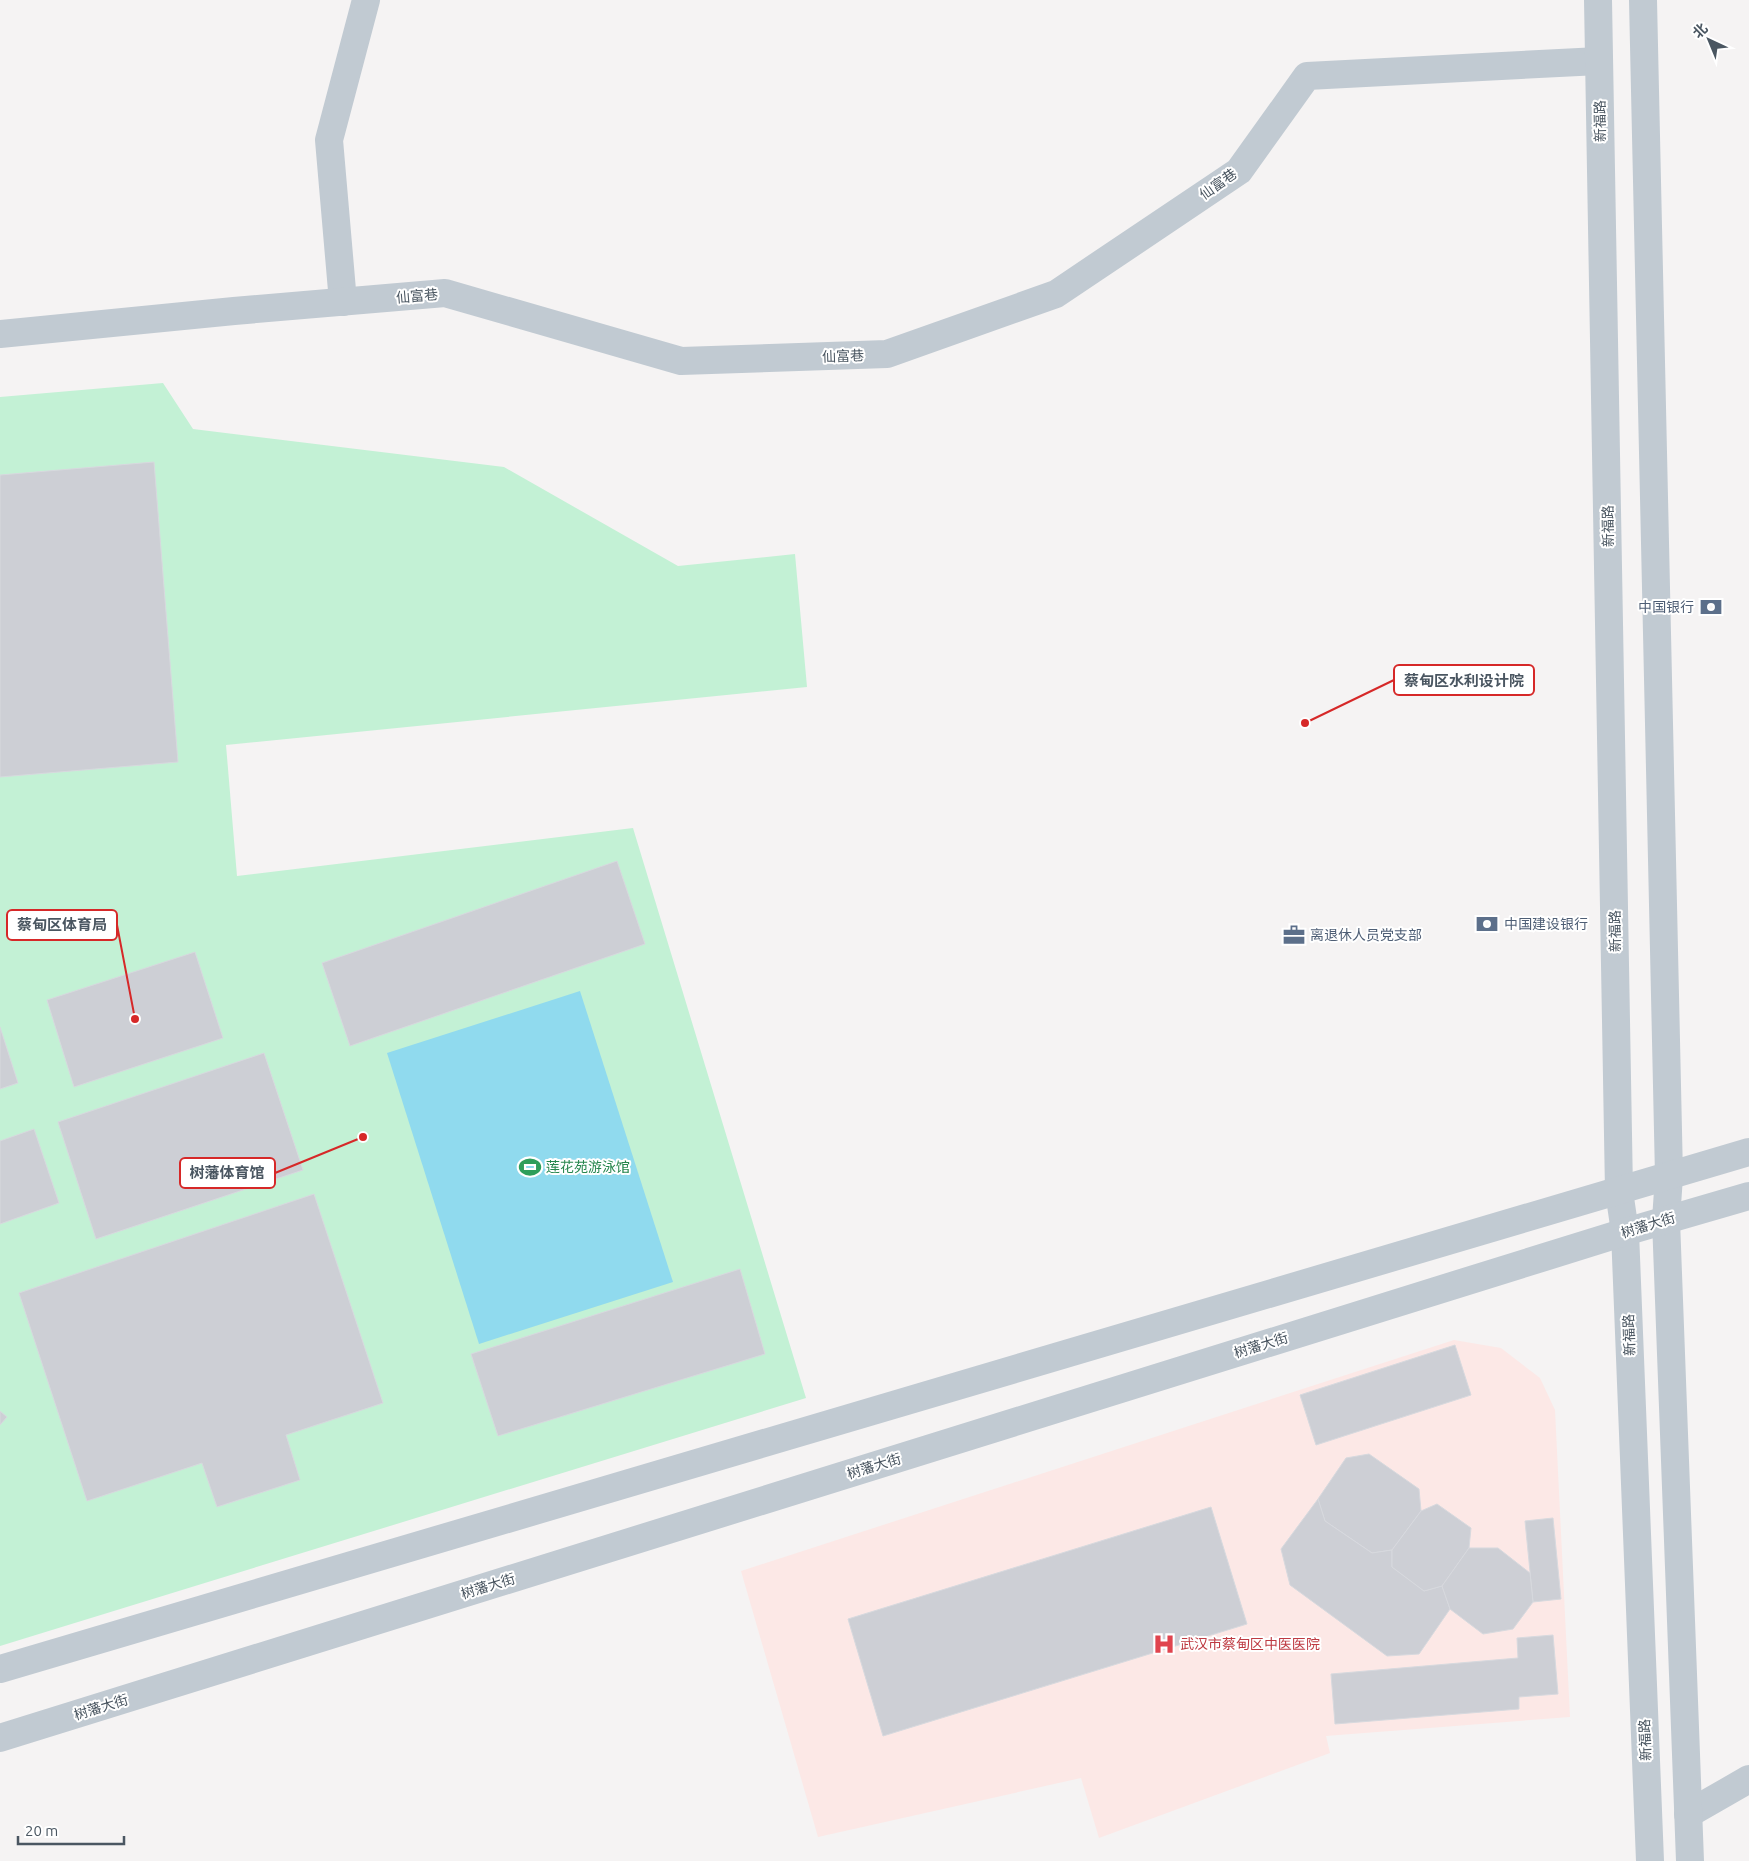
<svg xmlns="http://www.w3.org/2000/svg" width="1749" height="1861" font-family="Ubuntu,'Noto Sans SC',sans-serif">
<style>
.medical{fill:#fce8e6}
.green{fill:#c3f1d5}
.water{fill:#90daee}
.building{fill:#cdcfd5;stroke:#d7d9de}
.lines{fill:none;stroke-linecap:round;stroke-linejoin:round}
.minor{stroke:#c1cad2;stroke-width:28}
.tertiary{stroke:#c1cad2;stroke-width:28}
.labels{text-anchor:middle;stroke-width:4;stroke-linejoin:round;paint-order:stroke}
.street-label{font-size:14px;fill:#4a5661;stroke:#fff}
.service-label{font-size:14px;fill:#4e5e75;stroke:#fff;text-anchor:start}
.leisure-label{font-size:14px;fill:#27864d;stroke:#fff;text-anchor:start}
.health-label{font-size:14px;fill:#be3a42;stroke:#fff;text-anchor:start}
.leader{fill:none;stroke:#d62828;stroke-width:2}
.callout-dot{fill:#d62828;stroke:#fff;stroke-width:2}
.callout{fill:#fff;stroke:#d62828;stroke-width:2}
.callout-label{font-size:15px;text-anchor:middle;font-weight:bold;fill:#4a5661}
</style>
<rect width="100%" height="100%" fill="#f5f3f3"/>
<path class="medical" d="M1454,1340L1501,1348L1540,1378L1555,1410L1570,1717L1326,1736L1330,1753L1099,1838L1081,1778L818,1837L741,1571Z"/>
<path class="green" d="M163,383L193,429L504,467L678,566L795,554L807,687L226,745L237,876L633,828L806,1398L0,1646V397Z"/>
<path class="water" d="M580,991L673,1282L479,1344L387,1053Z"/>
<g class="building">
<path d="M154,462L178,762L0,777V475Z"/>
<path d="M617,861L645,944L350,1046L322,963Z"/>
<path d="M195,952L223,1038L74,1087L47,1000Z"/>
<path d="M0,1027L18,1083L0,1089Z"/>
<path d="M264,1053L303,1170L96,1239L58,1122Z"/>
<path d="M34,1129L59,1203L0,1224V1141Z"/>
<path d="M314,1194L383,1403L286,1435L300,1480L217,1507L202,1463L87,1501L19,1293Z"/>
<path d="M740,1269L765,1354L498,1436L471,1354Z"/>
<path d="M1455,1345L1471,1395L1316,1445L1300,1395Z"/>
<path d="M0,1411L7,1417L0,1425Z"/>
<path d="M1369,1454L1419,1489L1421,1511L1392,1550L1372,1553L1325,1521L1318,1499L1346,1458Z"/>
<path d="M1318,1499L1325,1521L1372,1553L1392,1550V1567L1424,1591L1442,1586L1450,1609L1419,1654L1387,1656L1290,1585L1281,1549Z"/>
<path d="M1437,1504L1471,1528L1469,1548L1442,1586L1424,1591L1392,1567V1550L1421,1511Z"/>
<path d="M1211,1507L1247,1624L883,1736L848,1619Z"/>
<path d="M1553,1518L1561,1599L1533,1602L1525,1521Z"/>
<path d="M1469,1548H1498L1530,1573L1533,1602L1513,1629L1483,1634L1450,1609L1442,1586Z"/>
<path d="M1553,1635L1558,1694L1519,1697V1709L1335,1724L1331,1674L1518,1658L1517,1638Z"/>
</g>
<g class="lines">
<g class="minor">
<path d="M343,302L329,140L366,0"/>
<path d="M0,334L234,311L445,293L681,361L887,354L1056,294L1239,171L1307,76L1599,61"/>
<path d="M1688,1814L1749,1779"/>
</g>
<g class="tertiary">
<path d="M1598,0L1619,1191L1625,1232L1650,1861"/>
<path d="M1643,0L1669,1176L1666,1220L1690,1861"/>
<path d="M0,1669L1749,1152"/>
<path d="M0,1738L1625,1232L1749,1196"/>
</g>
</g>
<defs>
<g id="bank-bare" transform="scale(1.725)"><path d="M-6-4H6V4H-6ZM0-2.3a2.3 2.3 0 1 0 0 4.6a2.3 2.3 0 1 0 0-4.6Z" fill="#5c6f8a" stroke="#fff" stroke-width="2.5" paint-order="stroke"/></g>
<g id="office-bare" transform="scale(1.725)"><path d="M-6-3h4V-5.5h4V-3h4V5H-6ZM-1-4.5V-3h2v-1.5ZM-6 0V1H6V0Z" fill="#5c6f8a" stroke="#fff" stroke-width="2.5" paint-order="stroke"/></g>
<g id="stadium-bare" transform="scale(1.725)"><path d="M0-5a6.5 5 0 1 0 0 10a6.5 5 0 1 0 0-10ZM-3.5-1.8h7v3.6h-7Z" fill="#2e9e5b" stroke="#fff" stroke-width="2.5" paint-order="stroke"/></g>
<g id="hospital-bare" transform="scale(1.725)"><path d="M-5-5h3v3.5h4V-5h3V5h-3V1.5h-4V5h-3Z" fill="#e0444e" stroke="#fff" stroke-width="2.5" paint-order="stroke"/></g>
</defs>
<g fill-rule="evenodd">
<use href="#bank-bare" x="1711" y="607"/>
<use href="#bank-bare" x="1487" y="924"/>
<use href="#office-bare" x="1294" y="935"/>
<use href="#stadium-bare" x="530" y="1167"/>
<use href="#hospital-bare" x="1164" y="1644"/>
</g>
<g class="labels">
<g class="street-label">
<text transform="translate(1600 121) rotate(-91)" y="5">新福路</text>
<text transform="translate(1218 184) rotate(-35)" y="5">仙富巷</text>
<text transform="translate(417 296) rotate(-5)" y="5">仙富巷</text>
<text transform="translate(843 356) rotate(-2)" y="5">仙富巷</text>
<text transform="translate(1608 526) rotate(-91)" y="5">新福路</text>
<text transform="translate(1615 931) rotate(-91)" y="5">新福路</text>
<text transform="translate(1648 1225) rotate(-17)" y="5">树藩大街</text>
<text transform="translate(1629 1335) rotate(-92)" y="5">新福路</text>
<text transform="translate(1261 1345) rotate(-17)" y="5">树藩大街</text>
<text transform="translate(874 1466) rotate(-17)" y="5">树藩大街</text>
<text transform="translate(488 1586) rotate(-17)" y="5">树藩大街</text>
<text transform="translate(101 1707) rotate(-17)" y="5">树藩大街</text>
<text transform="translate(1645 1740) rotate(-92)" y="5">新福路</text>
</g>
<g class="service-label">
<text x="1694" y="612" text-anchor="end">中国银行</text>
<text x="1504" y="929">中国建设银行</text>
<text x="1310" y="940">离退休人员党支部</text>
</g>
<g class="leisure-label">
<text x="546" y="1172">莲花苑游泳馆</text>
</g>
<g class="health-label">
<text x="1180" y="1649">武汉市蔡甸区中医医院</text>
</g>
</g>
<path class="leader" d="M1305 723L1394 680M135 1019L117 925M363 1137L275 1173"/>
<g class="callout-dot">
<circle cx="1305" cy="723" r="5"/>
<circle cx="135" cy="1019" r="5"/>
<circle cx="363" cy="1137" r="5"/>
</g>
<g class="callout">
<rect x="1394" y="665" width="140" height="30" rx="5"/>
<rect x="7" y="910" width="110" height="30" rx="5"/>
<rect x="180" y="1158" width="95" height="30" rx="5"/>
</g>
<g class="callout-label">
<text x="1464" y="686">蔡甸区水利设计院</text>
<text x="62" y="930">蔡甸区体育局</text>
<text x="227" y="1178">树藩体育馆</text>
</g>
<g transform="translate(1709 40) rotate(316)" stroke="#ffffff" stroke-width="4" paint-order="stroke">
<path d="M0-4L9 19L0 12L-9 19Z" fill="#4a5661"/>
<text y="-8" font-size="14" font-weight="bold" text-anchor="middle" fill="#4a5661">北</text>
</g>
<path d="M18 1836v8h106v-8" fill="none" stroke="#4a5661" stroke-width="2.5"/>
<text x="25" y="1836" font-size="15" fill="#4a5661" stroke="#ffffff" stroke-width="4" paint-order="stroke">20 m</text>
</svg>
